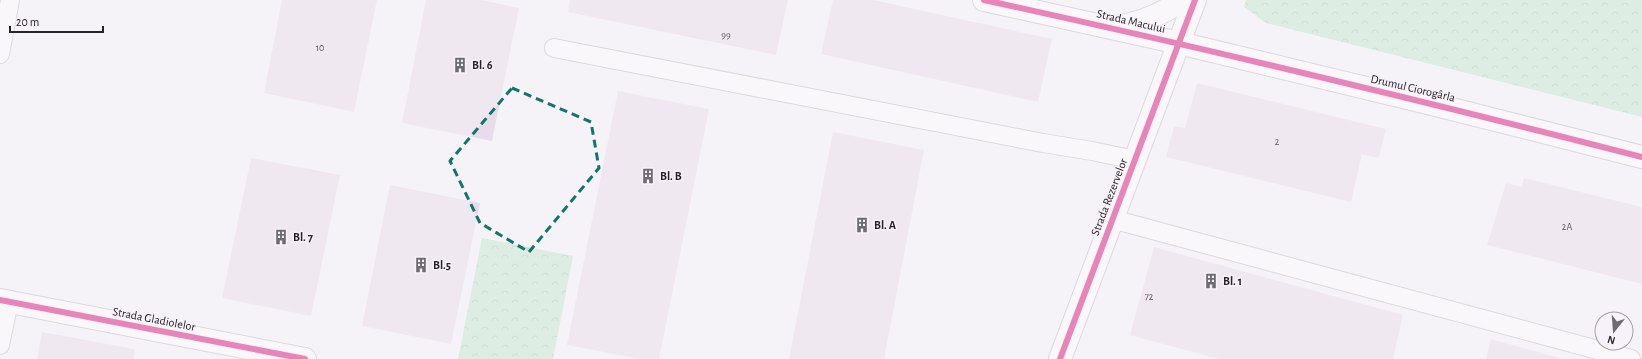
<svg xmlns="http://www.w3.org/2000/svg" width="1642" height="359" font-family="'Alegreya Sans',sans-serif">
<style>
.park{fill:url(#park-crowns)}
.building{fill:#e7dce9}
.lines{fill:none;stroke-linecap:round;stroke-linejoin:round}
.service-casing{stroke:#bebbbf;stroke-width:20}
.minor-casing{stroke:#bebbbf;stroke-width:24}
.tertiary-casing{stroke:#bebbbf;stroke-width:24}
.service{stroke:#fefdfe;stroke-width:18}
.minor{stroke:#fefdfe;stroke-width:22}
.tertiary{stroke:#fefdfe;stroke-width:22}
.cycleway-casing{stroke:#f7f2f9;stroke-width:8}
.cycleway{stroke:#d6006c;stroke-width:6}
.marked{fill:none;stroke:#0f766e;stroke-width:3;stroke-dasharray:8 5;stroke-linejoin:round}
.labels{text-anchor:middle;stroke-width:3;stroke-linejoin:round;paint-order:stroke}
.number-label{font-size:10px;fill:#585359}
.street-label{font-size:12px;fill:#252326;stroke:#f7f2f9}
.poi-label{font-size:12px;font-weight:bold;fill:#252326;stroke:#f7f2f9;text-anchor:start}
</style>
<defs>
<pattern id="park-crowns" width="20" height="18" patternUnits="userSpaceOnUse"><rect width="20" height="18" fill="#bee7cb"/><path d="M2 6a3 3 0 1 1 6 0M12 15a3 3 0 1 1 6 0" fill="none" stroke="#a3c6ae"/></pattern>
</defs>
<rect width="100%" height="100%" fill="#f6f3f8"/>
<g class="park">
<path d="M1246,0H1642V117L1266,23L1244,7Z"/>
<path d="M482,238L573,256L553,359H458Z"/>
</g>
<g class="building">
<path d="M282,0H377L354,112L264,93Z"/>
<path d="M426,0H481L519,8L492,141L402,123Z"/>
<path d="M570,0H788L776,55L568,12Z"/>
<path d="M833,0H873L1052,39L1038,102L821,54Z"/>
<path d="M1197,83L1386,129L1379,158L1362,154L1351,202L1166,157L1174,126L1185,128Z"/>
<path d="M618,91L709,109L659,359H640L567,345Z"/>
<path d="M833,132L924,150L884,359H789Z"/>
<path d="M251,158L340,175L311,316L222,298Z"/>
<path d="M1524,178L1642,207V284L1487,245L1506,183L1522,187Z"/>
<path d="M390,185L480,203L451,344L362,326Z"/>
<path d="M1154,247L1403,315L1393,359H1218L1130,335Z"/>
<path d="M42,332L135,349L134,359H37Z"/>
<path d="M1491,339L1563,359H1486Z"/>
</g>
<g class="lines">
<g class="service-casing">
<g id="service">
<path d="M554,48L1043,143L1092,151L1135,160"/>
<path d="M0,54L10,0"/>
<path d="M1112,219L1631,359"/>
<path d="M0,345L9,302"/>
</g>
</g>
<g class="minor-casing">
<g id="minor">
<path d="M984,0L1179,43"/>
<path d="M1117,27C1140,23 1162,15 1181,0"/>
<path d="M0,300L305,359"/>
</g>
</g>
<g class="tertiary-casing">
<g id="tertiary">
<path d="M1179,43L1428,103L1642,157"/>
<path d="M1060,359L1195,0"/>
</g>
</g>
<use href="#service" class="service"/>
<use href="#minor" class="minor"/>
<use href="#tertiary" class="tertiary"/>
<g class="cycleway-casing">
<g id="cycleway">
<path d="M984,0C1204,48 1424,101 1642,157"/>
<path d="M0,300L305,359"/>
<path d="M1060,359L1195,0"/>
</g>
</g>
<use href="#cycleway" class="cycleway"/>
</g>
<path d="M0 0H1642V359H0ZM512,88L591,122L599,168L529,252L480,223L450,161Z" fill="#f6f3f8" fill-opacity=".55" fill-rule="evenodd"/>
<path class="marked" d="M512,88L591,122L599,168L529,252L480,223L450,161Z"/>
<defs>
<g id="building-bare" transform="scale(1.2)"><path d="M-4-6H4V6H1V3H-1V6H-4ZM-2.5-4.3h1.7v1.8h-1.7ZM.8-4.3h1.7v1.8H.8ZM-2.5-1h1.7V.8h-1.7ZM.8-1h1.7V.8H.8Z" fill="#6e6c70" stroke="#f7f2f9" stroke-width="2.5" paint-order="stroke"/></g>
</defs>
<g fill-rule="evenodd">
<use href="#building-bare" x="460" y="65"/>
<use href="#building-bare" x="648" y="176"/>
<use href="#building-bare" x="862" y="225"/>
<use href="#building-bare" x="281" y="237"/>
<use href="#building-bare" x="421" y="265"/>
<use href="#building-bare" x="1211" y="281"/>
</g>
<g class="labels">
<g class="number-label">
<text x="726" y="38">99</text>
<text x="320" y="51">10</text>
<text x="1277" y="145">2</text>
<text x="1567" y="230">2A</text>
<text x="1149" y="300">72</text>
</g>
<g class="street-label">
<text transform="translate(1131 21) rotate(13)" y="4">Strada Macului</text>
<text transform="translate(1413 88) rotate(13)" y="4">Drumul Ciorogârla</text>
<text transform="translate(1109 197) rotate(-69)" y="4">Strada Rezervelor</text>
<text transform="translate(154 319) rotate(11)" y="4">Strada Gladiolelor</text>
</g>
<g class="poi-label">
<text x="472" y="69">Bl. 6</text>
<text x="660" y="180">Bl. B</text>
<text x="874" y="229">Bl. A</text>
<text x="293" y="241">Bl. 7</text>
<text x="433" y="269">Bl.5</text>
<text x="1223" y="285">Bl. 1</text>
</g>
</g>
<g transform="translate(1614 331) rotate(197)"><circle r="19" fill="#f7f2f9" stroke="#a39fa5"/>
<path d="M0-3L7 15L0 10L-7 15Z" fill="#6e6c70"/>
<text y="-6" font-size="11" font-weight="bold" text-anchor="middle" fill="#252326">N</text>
</g>
<path d="M10 26v6h93v-6" fill="none" stroke="#252326" stroke-width="2"/>
<text x="16" y="26" font-size="12" fill="#252326" stroke="#f7f2f9" stroke-width="3" paint-order="stroke">20 m</text>
</svg>
